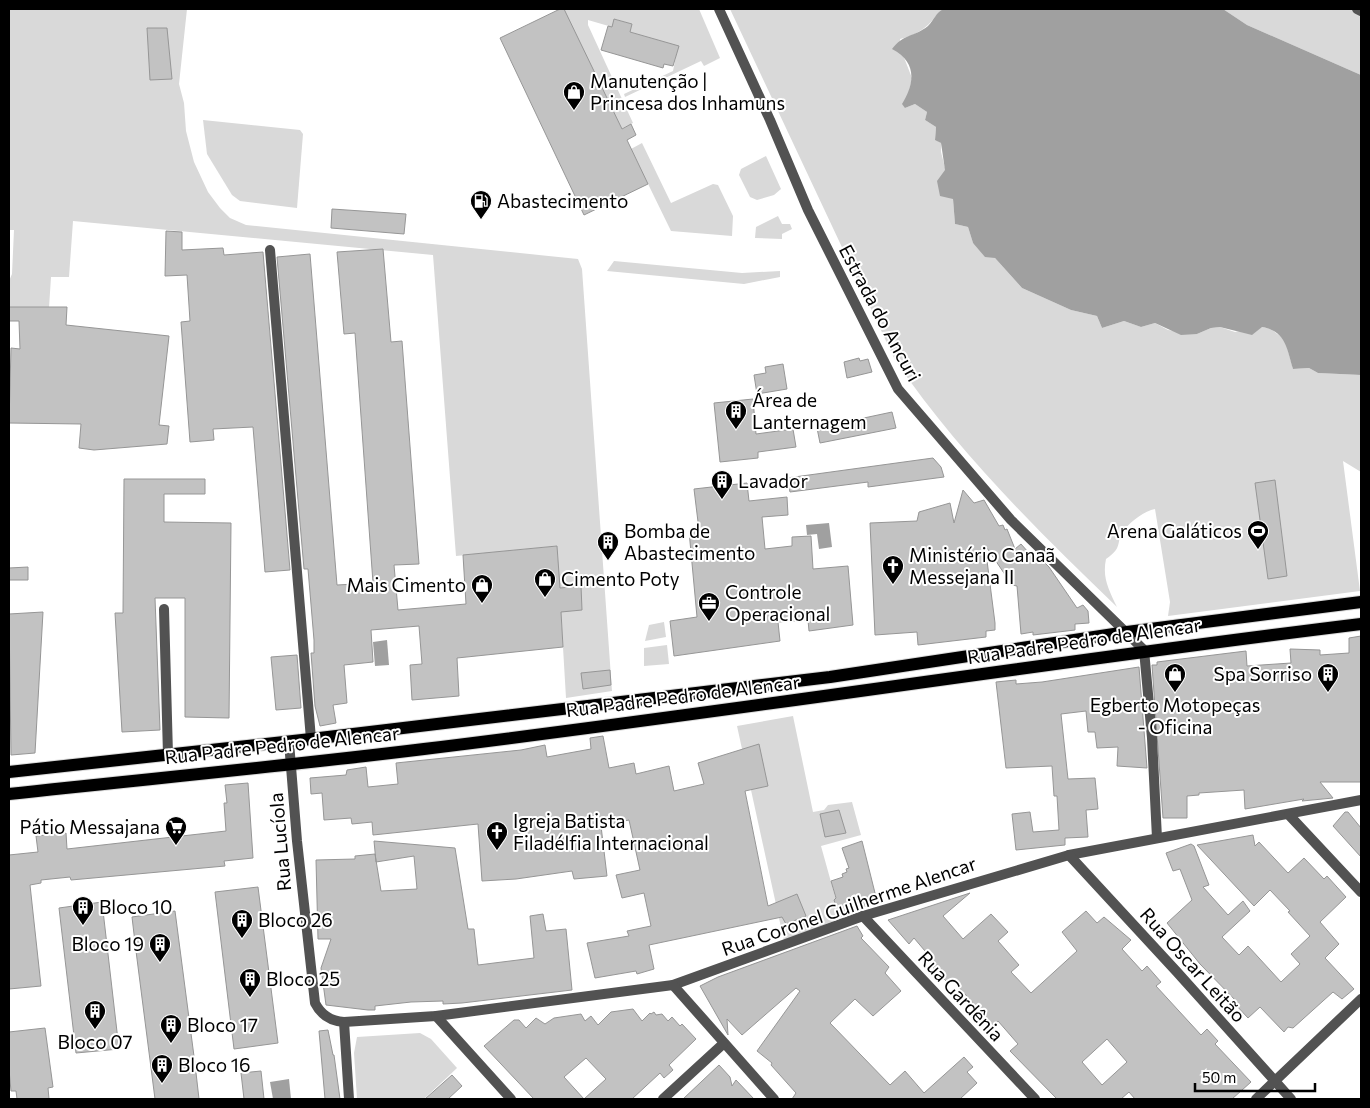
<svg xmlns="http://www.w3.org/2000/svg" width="1370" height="1108" font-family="Commissioner,sans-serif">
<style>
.green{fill:#d9d9d9}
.water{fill:#a0a0a0}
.building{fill:#c2c2c2;stroke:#969696;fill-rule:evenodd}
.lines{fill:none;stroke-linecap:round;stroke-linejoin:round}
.primary-casing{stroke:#dbdbdb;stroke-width:14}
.minor{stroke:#525252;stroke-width:10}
.primary{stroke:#000;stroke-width:12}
.labels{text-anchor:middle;stroke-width:4;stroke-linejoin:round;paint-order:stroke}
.poi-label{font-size:19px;fill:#000;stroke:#fff;text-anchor:start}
.street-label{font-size:19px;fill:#000;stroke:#fff}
</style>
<rect width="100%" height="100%" fill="#fff"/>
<g class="green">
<path d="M9,9H187L179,84L184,103L186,131L194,162L208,192L220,208L230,218L246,225L578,259L582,269L612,691L566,698L557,546L456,556L433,255L73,221L69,277H51L49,308H9V281L12,274L14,230H9Z"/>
<path d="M563,9H699L720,58L704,66L701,61L625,97L624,94L673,71L678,46L630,32L632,24L615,19L612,27L588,20V25L633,123L621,129Z"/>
<path d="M730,9H944C937,12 935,18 929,24C922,31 910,37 900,39L903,55L912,78L905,108L915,104L927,112L925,120L936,127L935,139L941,143V152L953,199L955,224L968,227L973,243L995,258L1022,288L1071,310L1097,316L1102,328L1124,321L1141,327L1155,323L1168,330L1197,334L1211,328L1220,327L1235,332L1262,327L1271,329L1285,340L1293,369L1309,368L1318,373L1361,375V472L1343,461L1360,591L1168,616L1170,602L1155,509C1145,511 1131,521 1125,529C1114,542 1125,546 1106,559C1102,578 1109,590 1117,607C1037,530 958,452 895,360Z"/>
<path d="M1223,9H1361V75L1247,25Z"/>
<path d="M203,120L300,130L303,134L297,208L240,201L232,195L207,154Z"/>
<path d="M642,143L671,203L713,184L718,185L733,216L732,236L671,231L631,149Z"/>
<path d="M766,156L781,189L774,195L757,200L750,197L739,175L741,169Z"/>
<path d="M778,216L782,224H790L792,229L782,234V239L755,238L756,227Z"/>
<path d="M614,261L742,273L780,271V277L744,284L607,271Z"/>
<path d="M664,622L666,637L645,641L649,625Z"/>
<path d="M667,645L669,664L644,666V648Z"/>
<path d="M793,716L813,812L824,810L828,805L852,802L861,835L821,846L841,918L784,941L737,726Z"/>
<path d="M420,1033L431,1039L457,1068L424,1099H357L354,1053L357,1037Z"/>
</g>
<g class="water">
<path d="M944,9H1223L1247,25L1361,75V375L1318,373L1309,368L1293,369C1287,349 1286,331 1262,327L1252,335L1220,327L1211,328L1197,334L1181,335L1155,323L1141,327L1124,321L1102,328L1097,316L1071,310L1022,288L995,258L985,257L973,243L968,227L955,224L953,199L940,196L937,181L945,170L941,143L935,140L936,127L925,120L927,112L915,104L905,108L902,104C915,83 917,62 892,49C903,34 914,37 928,26C934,20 936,12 944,9Z"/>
<path d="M829,523L832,547L819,549L817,534L807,535L806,525Z"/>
<path d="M387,640L389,665L375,666L373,642Z"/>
<path d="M289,1079L291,1099H273L270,1082Z"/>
</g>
<g class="building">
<path d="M560,9H564L622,129L631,124L636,135L627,140L648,184L584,215L500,38Z"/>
<path d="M614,19L632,24L630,32L679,46L673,66L664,64L663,68L601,50L608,26L612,27Z"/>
<path d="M147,28H167L172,79L150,80Z"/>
<path d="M332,209L406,214L404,234L331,228Z"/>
<path d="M166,231L182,232V250L223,248L224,255L263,252L290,570L265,572L253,427L213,429L214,440L190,442L181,322L190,321L187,275L165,276Z"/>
<path d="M383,249L391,342L402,341L419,564L394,565L398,610L466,604L463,555L557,546L560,588L581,586L582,610L561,612L563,647L457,658L459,696L412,700L410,665L422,664L419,626L371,630L373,662L344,665L347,703L333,705L336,723L320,726L315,706L311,653H314V640L308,569H304L277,257L310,254L337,585L373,583L355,333L344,334L337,252Z"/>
<path d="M9,307H67L66,325L169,336L159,425L169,426L167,444L94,450L79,448L81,424L9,423L11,348L20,349L19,321H9Z"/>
<path d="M859,358L860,361L868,359L872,372L847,378L844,362Z"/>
<path d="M783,364L787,389L757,394L754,375L766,373L765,367Z"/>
<path d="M753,399L756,434L793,429L796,447L758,452V458L720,462L714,403Z"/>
<path d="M892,412L896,428L820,443L817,428Z"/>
<path d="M933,458L941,467L944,477L868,487V482L790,492L787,478Z"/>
<path d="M124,479H205V494H164V522L231,523L229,718L185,717V598H155L160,730L122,732L115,613H123Z"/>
<path d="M1275,480L1287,576L1268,579L1255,483Z"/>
<path d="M747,483L749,501L787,497L788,515L762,517L765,549L792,546V537L811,536L813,569L848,566L853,625L809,631L808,620L778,622L780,641L674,656L670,621L697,617L689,531L699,530L694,489Z"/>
<path d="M963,490L974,503L984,500L999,526L1003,525L1005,530L1007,529L1015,549L1021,544L1036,561L1040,558L1049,567L1077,608L1083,605L1088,611L1089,623L1075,624V630L1033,635V632L1021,634L1017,586L1012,585L985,545L995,623V630L986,631V637L918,645L917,632L875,635L870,523L917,521L919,512L950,503L954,523Z"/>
<path d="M28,567V580H9V568Z"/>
<path d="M43,612L35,753L11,755L9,614Z"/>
<path d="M1361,636V782H1320L1333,798L1302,801L1304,799L1245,809L1244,790L1199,793V795L1187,796V818H1163L1152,665H1157V662L1246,651L1247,666L1291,663L1290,649L1320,650V655L1349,653V638Z"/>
<path d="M297,655L301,708L276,710L271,657Z"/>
<path d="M1139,667L1147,768L1117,766L1118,747L1097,748L1095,732H1088L1086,711L1061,714L1068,779L1095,778L1098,809L1086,810L1088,837L1065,838V845L1016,850L1012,814L1030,812L1033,832L1059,830L1057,796H1054L1052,766L1006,768L996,682L1016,680V684L1042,682Z"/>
<path d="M610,670L611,685L583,689L581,673Z"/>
<path d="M603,736L609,768L634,763L636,774L669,766L674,791L704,784L698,763L759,744L768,786L745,791L768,906L797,894L806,916L786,924L782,917L649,945L654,969L637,974L636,971L595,978L587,943L629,936L627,931L651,926L644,893L622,898L616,875L640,870L629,820L601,826L607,876L574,879L572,871L516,879L482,881L478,824L373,835L372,822L352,824L351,818L324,820L322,793L311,794L310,778L346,775L347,770L366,767L368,787L398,784L396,763L521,750L545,745L547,757L591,749L590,738Z"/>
<path d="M248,783L253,858L224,861L225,866L71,880L70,877L41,880V883L30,885L41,986L9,989V855L38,852L36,836L66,833L67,849L226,831L224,803H227L225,785Z"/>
<path d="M839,810L846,833L825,837L820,814Z"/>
<path d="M1345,812H1348L1361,828V857L1333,826Z"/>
<path d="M1253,835L1255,846L1259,842L1288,873L1304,858L1324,879L1327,876L1346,897L1320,922L1339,944L1325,958L1354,989L1342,999L1333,992L1293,1028L1288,1027L1284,1032L1260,1007L1248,1018L1235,1004L1237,1002L1200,964L1167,923L1192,900L1180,869L1173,871L1166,853L1191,844L1194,846L1209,885L1203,887L1228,915L1243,901L1250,911L1222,937L1239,955L1248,946L1281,982L1300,964L1291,954L1310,936L1288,912L1290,911L1270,890L1254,906L1197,845Z"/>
<path d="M374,841L455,848L468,929H474L478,965L534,958L530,916L543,914L546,931L566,929L572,990L462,1003L443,1004V1001L411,1002L375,1006V1010H368L326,1005L321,968L331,939H318L316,860L355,859V856L375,854L381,891L417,889L414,856L376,862Z"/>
<path d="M862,841L876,897L864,900L865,907L840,917L834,900L836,898L831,881L843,877L842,874L847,872L846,869L849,868L842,848Z"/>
<path d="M258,887L278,1043L234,1049L215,892Z"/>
<path d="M970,893L943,916L963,939L991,914L1008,932L998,941L1019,965L1011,972L1031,993L1077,951L1062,932L1086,911L1097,923L1104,917L1131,940L1122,949L1142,971L1147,966L1161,982L1156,986L1201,1035L1207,1029L1218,1041L1215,1044L1251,1082L1232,1099H1135L1129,1092L1121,1099H1057L1010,1051L1018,1044L998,1021L994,1026L953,981L949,984L933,968L936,964L914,938L909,944L888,920ZM1107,1039L1127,1062L1102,1085L1082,1062Z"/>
<path d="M102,902L119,1049L76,1053L59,908Z"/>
<path d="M175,911L195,1064L199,1099H155L136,951L132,917Z"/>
<path d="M857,926L863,936L861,938L889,967L885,973L901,991L873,1016L855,999L830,1023L890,1085L905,1071L924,1093L964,1057L973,1067L967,1072L977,1083L960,1099H792L796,1093L771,1065L772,1063L757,1051L800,991L796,988L742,1035L727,1019L728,1035L700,986L718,977Z"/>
<path d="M633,1009L642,1021L650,1013L651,1014L654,1012L656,1015L662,1014L668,1021L672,1017L680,1026L682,1024L696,1039L669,1065L673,1070L664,1078L660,1073L632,1099H534L484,1046L514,1020H519L526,1028L536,1018L545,1024L554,1018L581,1014L585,1021L591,1016L598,1025L611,1012ZM586,1058L606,1079L584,1099L564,1077Z"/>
<path d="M45,1028L53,1087L48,1088L49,1099H17L16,1091H11L9,1070V1032Z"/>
<path d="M328,1030L333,1055H334L340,1099H325L319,1031Z"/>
<path d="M719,1065L730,1077L732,1086L736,1080L754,1099H683Z"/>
<path d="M261,1071L264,1099H244L241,1073Z"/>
<path d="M452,1075L462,1086L448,1099H425Z"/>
</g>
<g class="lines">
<g class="primary-casing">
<g id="primary">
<path d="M9,772L311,739L830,677L1127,632L1361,602"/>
<path d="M9,794C147,779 286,766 424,749C737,711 1048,662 1361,624"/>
</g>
</g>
<g class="minor">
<path d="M719,9L770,120L808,210L898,389L1011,520L1144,650L1152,738L1157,838"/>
<path d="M1357,9L1361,11"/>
<path d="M270,250L311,739"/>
<path d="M164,609L168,755"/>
<path d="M289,742L297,841L315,1003C321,1015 330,1021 344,1022L436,1016L673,985L863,916L1069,855L1361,800"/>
<path d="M1289,815L1361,892"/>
<path d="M1069,855L1177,972L1291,1099"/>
<path d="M863,916L1035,1099"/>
<path d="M673,985L774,1099"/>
<path d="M436,1016L511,1099"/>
<path d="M344,1022L349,1099"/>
<path d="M663,1099L723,1044"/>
<path d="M1256,1099L1361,999"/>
</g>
<use href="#primary" class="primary"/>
</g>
<defs>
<g id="shop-pin" transform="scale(1.125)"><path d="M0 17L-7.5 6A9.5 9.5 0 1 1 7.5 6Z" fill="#000" stroke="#fff"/><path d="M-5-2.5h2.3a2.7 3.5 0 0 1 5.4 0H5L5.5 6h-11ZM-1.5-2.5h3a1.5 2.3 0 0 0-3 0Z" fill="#fff"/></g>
<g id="fuel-pin" transform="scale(1.125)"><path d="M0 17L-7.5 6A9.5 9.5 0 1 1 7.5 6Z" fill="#000" stroke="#fff"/><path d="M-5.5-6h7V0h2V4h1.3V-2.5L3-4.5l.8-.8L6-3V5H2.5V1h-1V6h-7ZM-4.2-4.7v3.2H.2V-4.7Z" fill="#fff"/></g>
<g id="building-pin" transform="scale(1.125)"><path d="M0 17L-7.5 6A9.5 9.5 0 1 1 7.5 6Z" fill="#000" stroke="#fff"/><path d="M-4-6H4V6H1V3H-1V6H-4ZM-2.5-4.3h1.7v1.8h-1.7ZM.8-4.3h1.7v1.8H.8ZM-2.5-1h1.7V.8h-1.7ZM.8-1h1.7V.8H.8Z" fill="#fff"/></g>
<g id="stadium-pin" transform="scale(1.125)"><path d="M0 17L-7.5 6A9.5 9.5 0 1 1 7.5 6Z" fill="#000" stroke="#fff"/><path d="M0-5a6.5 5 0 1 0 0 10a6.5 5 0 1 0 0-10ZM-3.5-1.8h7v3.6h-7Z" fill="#fff"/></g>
<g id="church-pin" transform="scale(1.125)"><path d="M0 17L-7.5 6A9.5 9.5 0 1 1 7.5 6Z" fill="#000" stroke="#fff"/><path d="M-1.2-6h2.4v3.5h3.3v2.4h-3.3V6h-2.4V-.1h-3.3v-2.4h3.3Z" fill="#fff"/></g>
<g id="office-pin" transform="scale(1.125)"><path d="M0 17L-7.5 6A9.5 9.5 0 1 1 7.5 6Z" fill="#000" stroke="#fff"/><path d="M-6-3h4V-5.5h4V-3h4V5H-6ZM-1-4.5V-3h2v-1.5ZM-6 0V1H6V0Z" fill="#fff"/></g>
<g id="supermarket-pin" transform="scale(1.125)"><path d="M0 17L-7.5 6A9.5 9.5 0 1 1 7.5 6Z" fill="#000" stroke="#fff"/><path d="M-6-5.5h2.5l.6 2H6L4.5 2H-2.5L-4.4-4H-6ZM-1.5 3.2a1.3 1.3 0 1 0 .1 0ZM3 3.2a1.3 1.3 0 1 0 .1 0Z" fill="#fff"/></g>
</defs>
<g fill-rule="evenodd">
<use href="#shop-pin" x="574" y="92"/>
<use href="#fuel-pin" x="481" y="201"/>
<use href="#building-pin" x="736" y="411"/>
<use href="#building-pin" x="722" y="481"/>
<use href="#stadium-pin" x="1258" y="531"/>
<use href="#building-pin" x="608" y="542"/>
<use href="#church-pin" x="893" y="566"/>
<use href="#shop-pin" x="545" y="579"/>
<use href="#shop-pin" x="482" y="585"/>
<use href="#office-pin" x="709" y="603"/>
<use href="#shop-pin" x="1175" y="674"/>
<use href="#building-pin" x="1328" y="674"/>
<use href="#supermarket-pin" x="176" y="827"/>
<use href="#church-pin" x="497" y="832"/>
<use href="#building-pin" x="83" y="907"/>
<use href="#building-pin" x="242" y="920"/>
<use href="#building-pin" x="160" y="944"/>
<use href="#building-pin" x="250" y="979"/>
<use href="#building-pin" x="95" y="1011"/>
<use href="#building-pin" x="171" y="1025"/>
<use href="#building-pin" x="162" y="1065"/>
</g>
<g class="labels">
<g class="poi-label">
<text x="590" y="88">Manutenção |<tspan x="590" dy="22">Princesa dos Inhamuns</tspan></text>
<text x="497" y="208">Abastecimento</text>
<text x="752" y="407">Área de<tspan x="752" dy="22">Lanternagem</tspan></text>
<text x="738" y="488">Lavador</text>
<text x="624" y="538">Bomba de<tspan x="624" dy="22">Abastecimento</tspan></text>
<text x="1242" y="538" text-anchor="end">Arena Galáticos</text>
<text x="909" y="562">Ministério Canaã<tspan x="909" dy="22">Messejana II</tspan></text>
<text x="561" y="586">Cimento Poty</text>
<text x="466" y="592" text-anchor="end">Mais Cimento</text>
<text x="725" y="599">Controle<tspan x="725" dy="22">Operacional</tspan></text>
<text x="1312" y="681" text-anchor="end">Spa Sorriso</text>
<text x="1175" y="712" text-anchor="middle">Egberto Motopeças<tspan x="1175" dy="22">- Oficina</tspan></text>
<text x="513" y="828">Igreja Batista<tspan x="513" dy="22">Filadélfia Internacional</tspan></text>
<text x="160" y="834" text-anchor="end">Pátio Messajana</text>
<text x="99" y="914">Bloco 10</text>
<text x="258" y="927">Bloco 26</text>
<text x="144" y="951" text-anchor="end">Bloco 19</text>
<text x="266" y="986">Bloco 25</text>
<text x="187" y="1032">Bloco 17</text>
<text x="95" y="1049" text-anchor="middle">Bloco 07</text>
<text x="178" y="1072">Bloco 16</text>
</g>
<g class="street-label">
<text transform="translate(880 313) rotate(62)" y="7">Estrada do Ancuri</text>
<text transform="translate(1084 641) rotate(-8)" y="7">Rua Padre Pedro de Alencar</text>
<text transform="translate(683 696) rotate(-7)" y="7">Rua Padre Pedro de Alencar</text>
<text transform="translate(282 745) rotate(-6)" y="7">Rua Padre Pedro de Alencar</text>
<text transform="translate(280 842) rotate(-95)" y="7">Rua Lucíola</text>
<text transform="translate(849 906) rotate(-19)" y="7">Rua Coronel Guilherme Alencar</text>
<text transform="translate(1193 965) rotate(48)" y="7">Rua Oscar Leitão</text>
<text transform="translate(961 996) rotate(47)" y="7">Rua Gardênia</text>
</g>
</g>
<rect width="1370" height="1108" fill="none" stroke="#000000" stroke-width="20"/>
<path d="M1195 1083v8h120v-8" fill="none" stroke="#000000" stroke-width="2.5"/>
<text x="1202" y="1083" font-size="15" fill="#000000" stroke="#ffffff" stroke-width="4" paint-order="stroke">50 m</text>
</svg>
